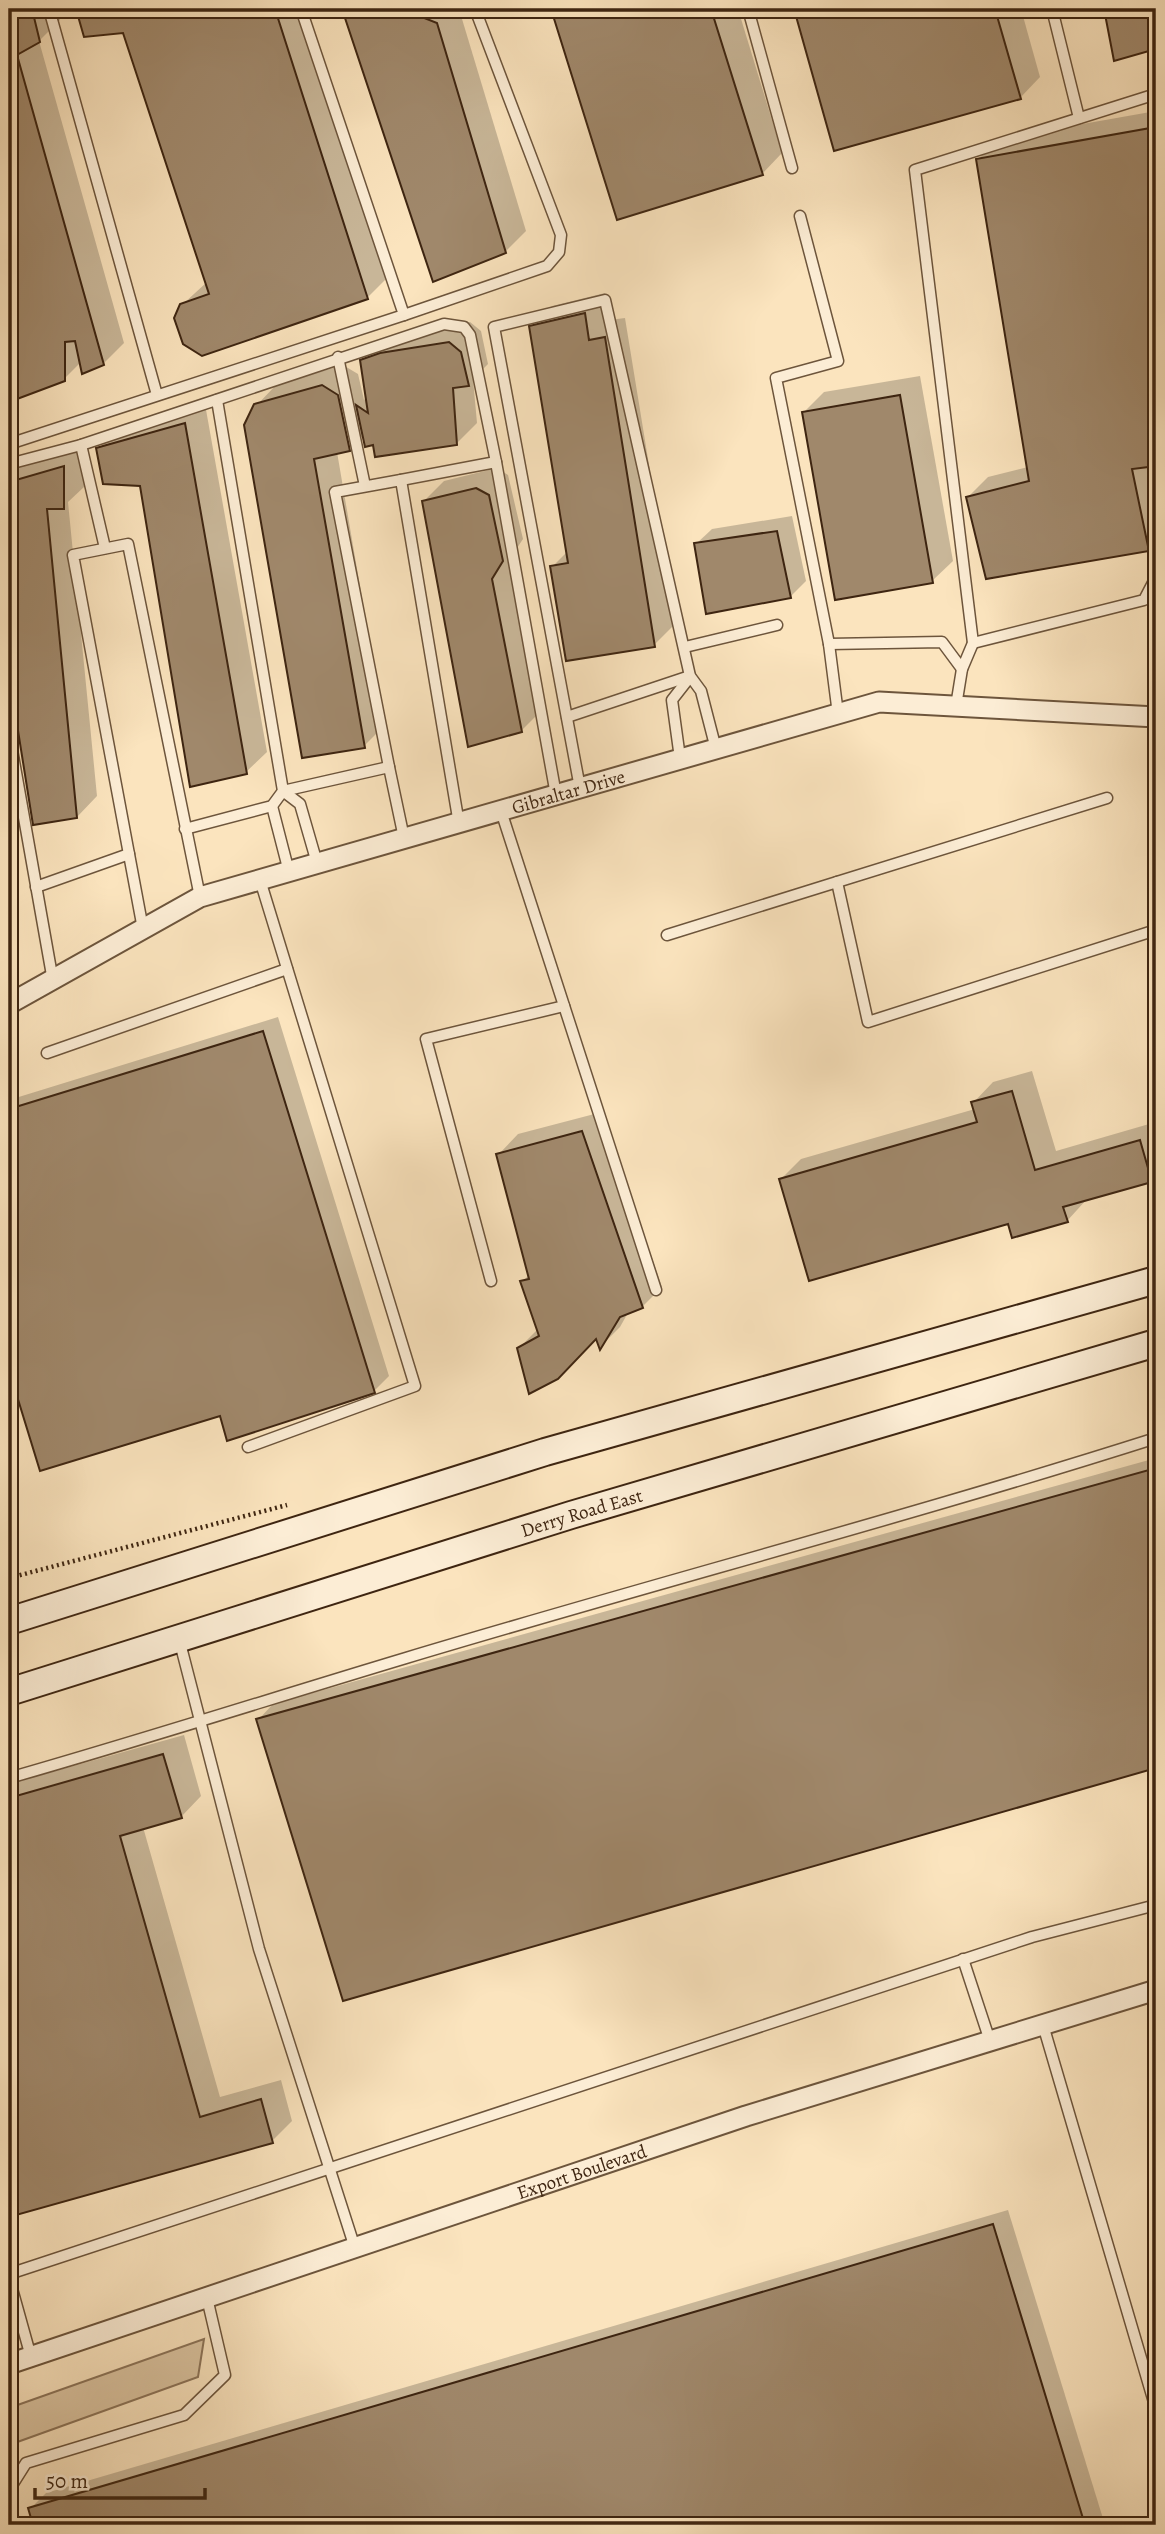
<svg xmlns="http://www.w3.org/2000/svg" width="1165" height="2534" font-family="Alegreya,serif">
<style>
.green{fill:#dbc4a1;stroke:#8c7459;stroke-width:2}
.shadow{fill:#0003}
.building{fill:#a0886b;stroke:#3e2511;stroke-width:2}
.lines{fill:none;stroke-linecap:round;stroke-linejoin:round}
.service-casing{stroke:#6d553c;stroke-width:13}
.minor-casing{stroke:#6d553c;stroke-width:23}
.secondary-casing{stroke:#3e2511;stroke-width:30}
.path{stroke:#3e2511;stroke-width:4.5;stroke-dasharray:2 3.5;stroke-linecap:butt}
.service{stroke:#fcedd5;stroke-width:10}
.minor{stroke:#fcedd5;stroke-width:19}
.secondary{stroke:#fcedd5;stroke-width:26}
.labels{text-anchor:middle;stroke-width:7;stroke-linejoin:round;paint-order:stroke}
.street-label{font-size:19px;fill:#3e2511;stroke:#fcedd5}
</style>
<rect width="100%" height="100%" fill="#fbe4be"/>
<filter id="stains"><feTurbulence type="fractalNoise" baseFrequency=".00286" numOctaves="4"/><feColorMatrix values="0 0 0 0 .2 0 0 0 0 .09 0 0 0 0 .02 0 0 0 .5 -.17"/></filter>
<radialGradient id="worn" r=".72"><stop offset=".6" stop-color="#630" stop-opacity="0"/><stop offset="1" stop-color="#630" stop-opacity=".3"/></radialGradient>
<path class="green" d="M204,2339L198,2377L9,2445V2408Z"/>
<g class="shadow">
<path d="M9,9H57L60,20L39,41L124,343L103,364L81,362L64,379L9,401Z"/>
<path d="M77,9H302L388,277L367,298L182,305L207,282L125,31L86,36Z"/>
<path d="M344,9H459L526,231L505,252L435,280Z"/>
<path d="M553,9H738L782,153L762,174L618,217Z"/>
<path d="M796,9H1021L1040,77L1020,98L835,149Z"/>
<path d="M1156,111V541L1148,549L968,497L988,477L1028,467L978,159L998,139Z"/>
<path d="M605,293L609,320L625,318L675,624L654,645L552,567L568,551L531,327L552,306Z"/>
<path d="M470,322L481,331L488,364L473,379L477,423L457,443H375L364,435L349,449L337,452L384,726L364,746L256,406L276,385L343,365L358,374L364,400L367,396L362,360L383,340L401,334Z"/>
<path d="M920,376L953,561L932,581L804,412L824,392Z"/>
<path d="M205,404L267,752L246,772L141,484L98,449L119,429Z"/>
<path d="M84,447V487L68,502L97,796L77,817L34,823L17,729L9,659V469Z"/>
<path d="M497,468L508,475L523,539L511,557L542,710L521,731L424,501L444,481Z"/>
<path d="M792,516L806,581L791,596L708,612L696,544L712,529Z"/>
<path d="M278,1017L389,1376L374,1391L221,1414L41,1469L9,1364V1100Z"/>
<path d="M1032,1071L1056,1151L1156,1122V1175L1151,1180L1087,1199L1067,1221L1009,1222L781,1179L801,1159L975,1109L973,1103L993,1082Z"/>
<path d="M602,1112L662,1287L642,1307L629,1311L620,1327L600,1347L597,1337L519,1348L538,1329L522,1282L530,1274L498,1155L518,1134Z"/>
<path d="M1156,1458V1766L345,1999L258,1720L273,1704Z"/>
<path d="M184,1735L201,1796L181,1817L143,1827L220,2097L281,2080L292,2121L272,2141L9,2215V1784Z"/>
<path d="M1008,2210L1105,2525H35L30,2509L46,2493Z"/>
</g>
<g class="building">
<path d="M29,9H32L40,42L17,55L104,365L82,374L75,341L65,342V381L9,402V15Z"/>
<path d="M76,9H275L368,299L202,356L183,344L174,318L180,304L209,294L123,33L84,37Z"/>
<path d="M342,9H414L419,16L437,23L506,253L433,282Z"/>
<path d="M551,9H711L763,175L617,220Z"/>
<path d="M794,9H995L1021,99L834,151Z"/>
<path d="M1104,9H1156V49L1114,61Z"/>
<path d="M1156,127V466L1132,469L1149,551L986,579L966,497L1029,481L976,159Z"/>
<path d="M585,313L589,340L605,337L655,647L566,661L550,566L568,563L529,326Z"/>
<path d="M449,342L461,352L469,386L453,388L457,445L375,457L373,445L365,447L356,405L368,413L360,360L380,353Z"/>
<path d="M322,385L338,395L350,451L314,459L365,748L302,758L244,425L254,404Z"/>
<path d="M900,395L933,583L835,600L802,412Z"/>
<path d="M185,423L247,774L190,787L140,486L103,484L96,448Z"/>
<path d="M64,466V509H47L77,818L33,825L9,674V482Z"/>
<path d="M476,488L489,495L503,561L492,579L522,732L468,747L422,501Z"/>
<path d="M777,531L791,598L706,614L694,543Z"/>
<path d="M263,1031L375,1393L227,1441L220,1416L40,1471L9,1370V1109Z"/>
<path d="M1012,1091L1035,1170L1140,1140L1152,1182L1063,1207L1068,1222L1012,1238L1008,1224L809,1281L779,1179L977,1122L971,1102Z"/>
<path d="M582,1131L643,1308L620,1317L600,1350L596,1339L558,1379L529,1394L517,1348L539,1336L520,1281L529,1279L496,1154Z"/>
<path d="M1156,1468V1768L343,2001L256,1719Z"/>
<path d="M163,1754L182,1818L120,1836L200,2117L261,2099L273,2143L9,2217V1798Z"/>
<path d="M993,2224L1085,2525H33L28,2508Z"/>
</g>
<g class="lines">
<g class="service-casing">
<g id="service">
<path d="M49,9L157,395"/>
<path d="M748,9L792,168"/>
<path d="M1052,9L1079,118"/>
<path d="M800,216L838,361L776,378L829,644L942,642L962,669"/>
<path d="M404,315L547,266L559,252L561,235L475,9"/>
<path d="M338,357L365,486"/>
<path d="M9,444L404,315L301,9"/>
<path d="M81,445L105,548"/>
<path d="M9,464L81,445L444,324L464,327L470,335L496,462"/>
<path d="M401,480L496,462L556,795"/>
<path d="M973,643L1144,600L1156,577"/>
<path d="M829,644L838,714"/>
<path d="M685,647L777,625"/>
<path d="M956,706L962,669L973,643L915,170L1156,94"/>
<path d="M567,717L690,676"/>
<path d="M9,733L53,981"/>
<path d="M680,758L672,700L690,677"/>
<path d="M389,767L335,492L401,480L459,824"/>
<path d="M580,788L494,327L605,300L690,676L701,691L716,749"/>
<path d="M283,791L389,767L404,838"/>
<path d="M283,791L300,804L317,863"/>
<path d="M272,806L289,872"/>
<path d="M501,811L656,1290"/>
<path d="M185,829L272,806L283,791L217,400"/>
<path d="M837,882L1107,798"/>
<path d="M36,887L129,854"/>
<path d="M143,929L73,555L128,544L200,897"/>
<path d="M667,935L837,882L868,1022L1156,930"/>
<path d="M47,1053L287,969"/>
<path d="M491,1281L426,1039L564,1006"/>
<path d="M248,1447L415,1386L260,880"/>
<path d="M179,1639L259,1949L355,2248"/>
<path d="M9,1778C142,1740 273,1698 406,1658C655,1583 908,1517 1156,1438"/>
<path d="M963,1959L990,2041"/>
<path d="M1043,2025L1156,2409"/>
<path d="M9,2274L1032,1937L1156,1905"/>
<path d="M9,2278L31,2357"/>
<path d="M9,2490L26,2463L184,2415L225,2375L207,2298"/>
</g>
</g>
<g class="minor-casing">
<g id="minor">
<path id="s1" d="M9,1004L200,897L879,702L1156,717"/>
<path id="s2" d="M9,2364L746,2116L1156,1990"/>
</g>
</g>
<g class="secondary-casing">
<g id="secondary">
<path d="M9,1621L545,1452L1156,1280"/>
<path id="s3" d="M9,1692L571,1515L1156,1343"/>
</g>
</g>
<path class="path" d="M9,1578L287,1505"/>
<use href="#service" class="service"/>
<use href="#minor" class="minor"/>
<use href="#secondary" class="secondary"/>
</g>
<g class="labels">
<g class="street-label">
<text dy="7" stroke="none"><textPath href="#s1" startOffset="602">Gibraltar Drive</textPath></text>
<text dy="7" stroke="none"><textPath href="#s3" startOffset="600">Derry Road East</textPath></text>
<text dy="7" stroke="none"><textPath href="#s2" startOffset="604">Export Boulevard</textPath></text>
</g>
</g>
<rect width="1165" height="2534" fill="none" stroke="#fbe4be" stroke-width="35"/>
<rect x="10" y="10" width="1144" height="2513" fill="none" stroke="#3e2511" stroke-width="3.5"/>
<rect x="18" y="18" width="1130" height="2499" fill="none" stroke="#3e2511" stroke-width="2"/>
<path d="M35 2488v10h170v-10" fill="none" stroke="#3e2511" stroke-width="3.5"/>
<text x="46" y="2488" font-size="21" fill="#3e2511" stroke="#fcedd5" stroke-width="5" paint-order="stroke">50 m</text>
<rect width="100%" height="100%" filter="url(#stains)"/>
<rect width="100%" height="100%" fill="url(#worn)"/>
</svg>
